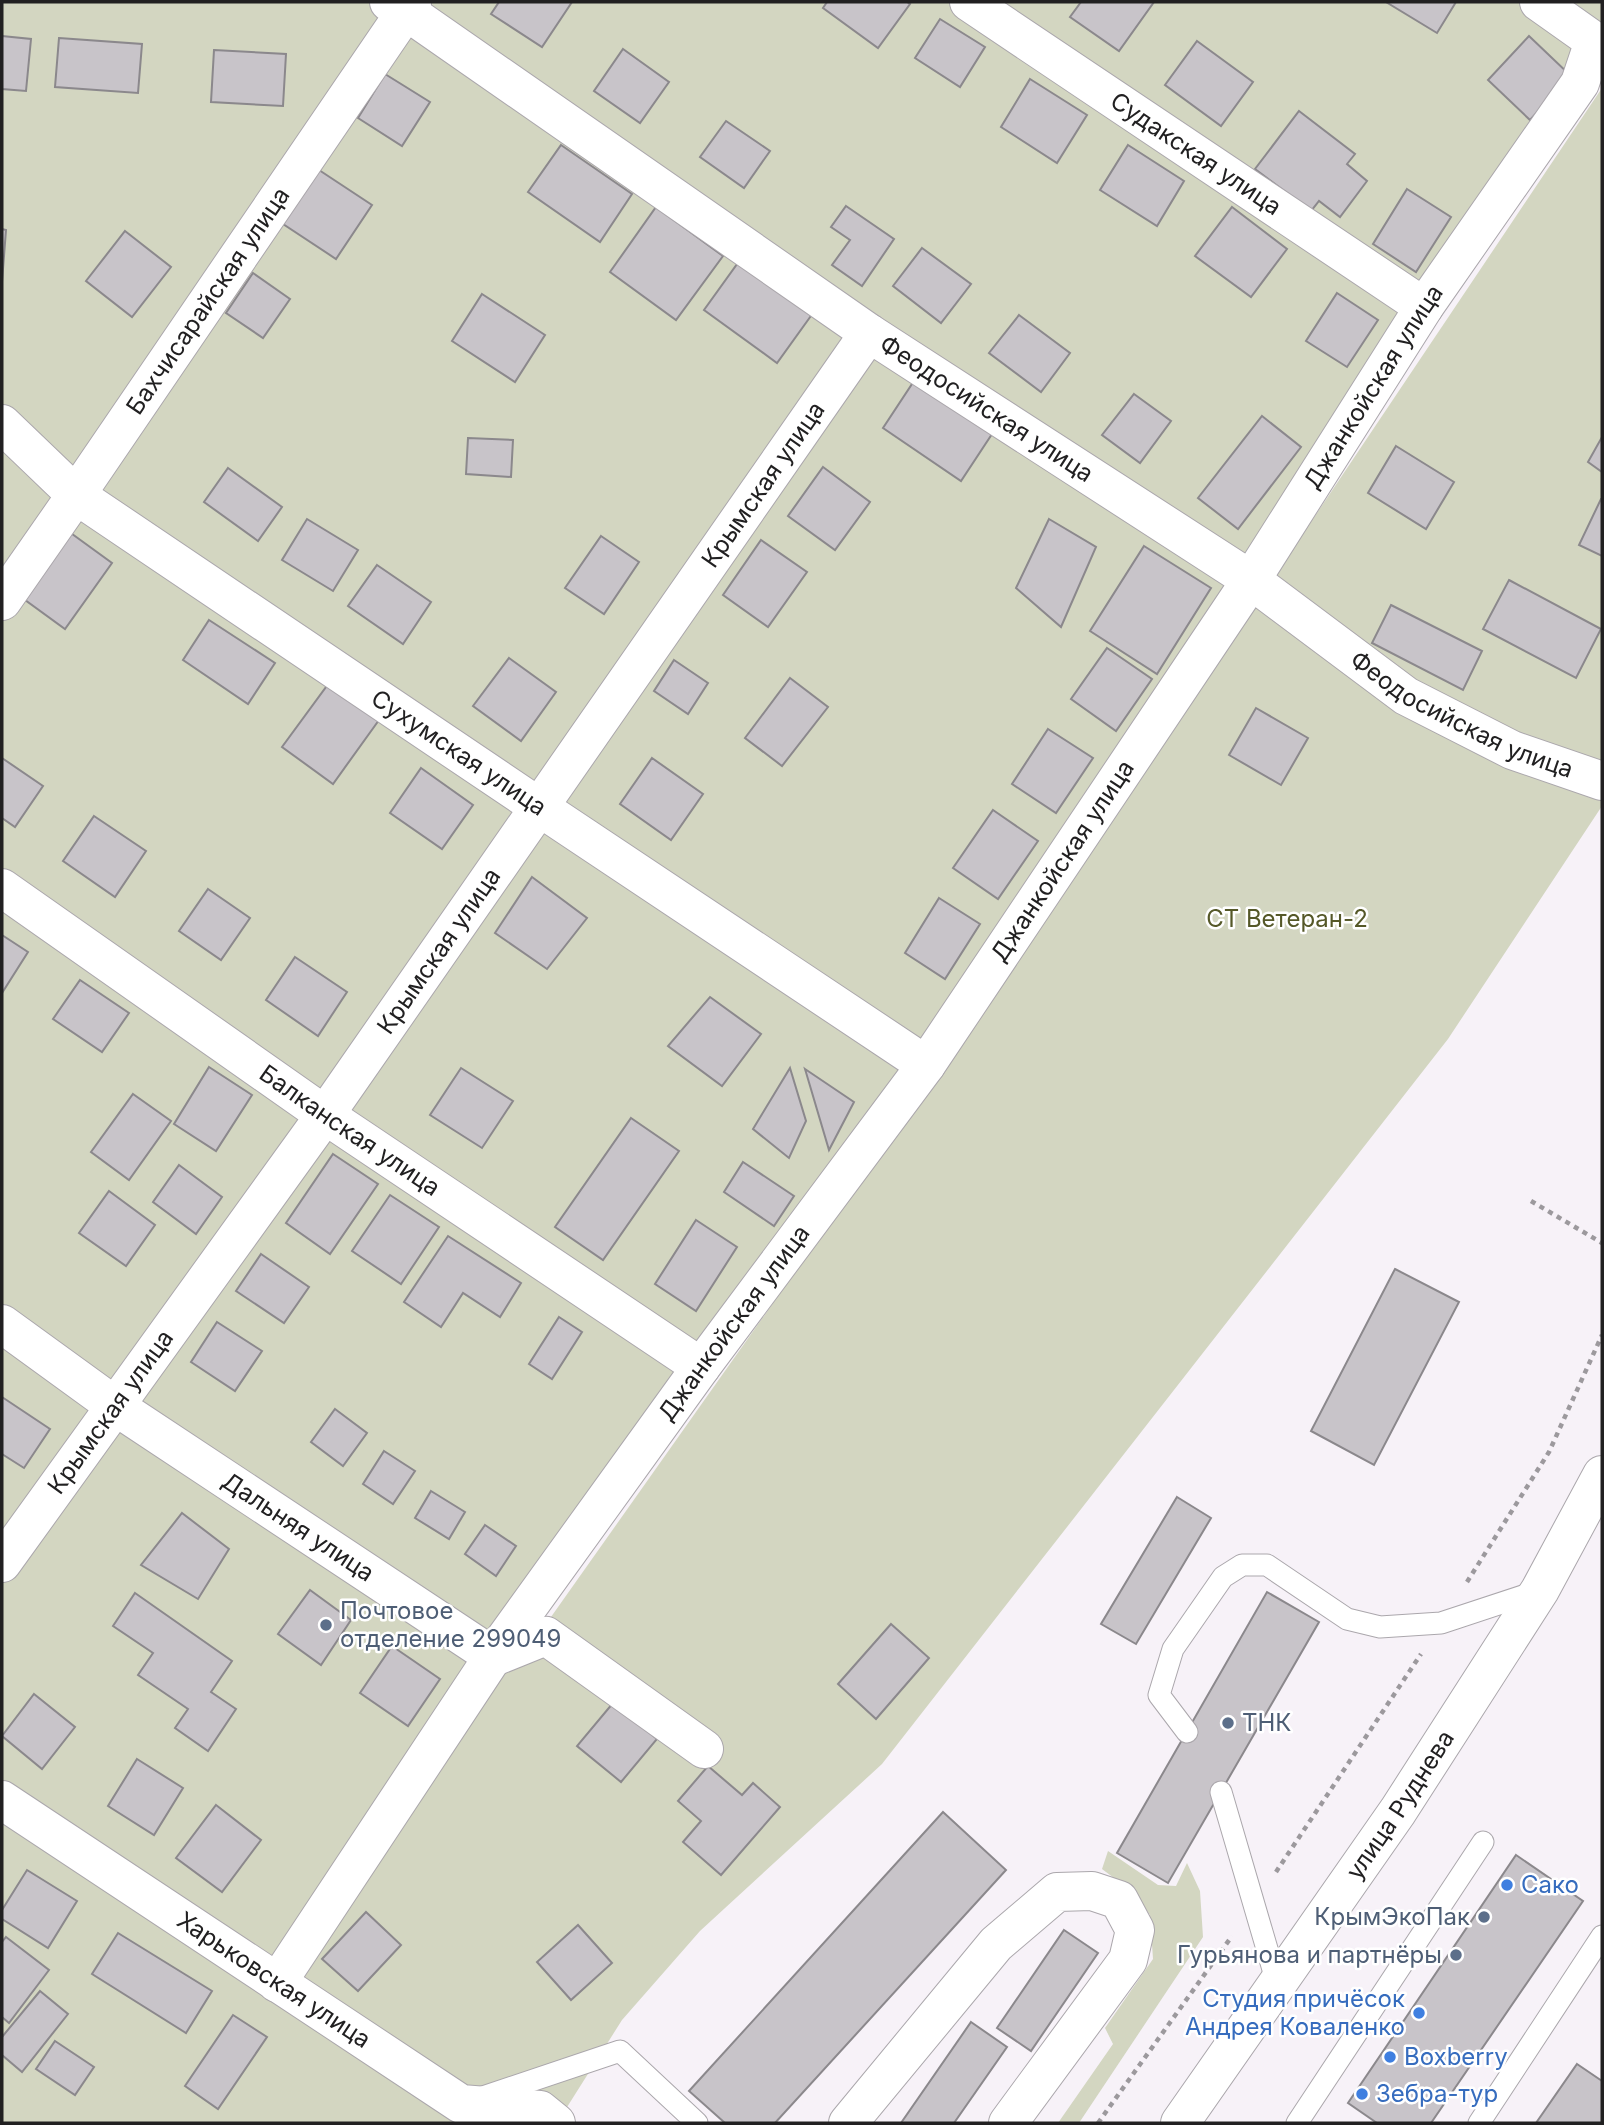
<svg xmlns="http://www.w3.org/2000/svg" width="1604" height="2125" font-family="Inter,sans-serif">
<style>
.green{fill:#d3d6c1}
.building{fill:#c8c4c9;stroke:#8b888c;stroke-width:2}
.lines{fill:none;stroke-linecap:round;stroke-linejoin:round}
.lane-casing{stroke:#aba7ac;stroke-width:23}
.street-casing{stroke:#aba7ac;stroke-width:40}
.primary-casing{stroke:#aba7ac;stroke-width:40}
.path{stroke:#9c999d;stroke-width:4.5;stroke-dasharray:5 5;stroke-linecap:butt}
.lane{stroke:#fff;stroke-width:21}
.street{stroke:#fff;stroke-width:38}
.primary{stroke:#fff;stroke-width:38}
.service-dot{fill:#5c6f8a;stroke:#fff;stroke-width:2.5}
.shop-dot{fill:#3f7fe0;stroke:#fff;stroke-width:2.5}
.labels{text-anchor:middle;stroke-width:5;stroke-linejoin:round;paint-order:stroke}
.street-label{font-size:24px;fill:#212021;stroke:#fff}
.park-label{font-size:24px;fill:#555828;stroke:#fff}
.service-label{font-size:24px;fill:#4e5e75;stroke:#fff;text-anchor:start}
.shop-label{font-size:24px;fill:#366cbe;stroke:#fff;text-anchor:start}
</style>
<rect width="100%" height="100%" fill="#f7f2f8"/>
<g class="green">
<path d="M2,2H1602V63L495,1656L534,1641L1044,920L1602,88V806L1448,1039L882,1764L700,1931L622,2020L557,2123H2Z"/>
<path d="M1108,1851L1158,1885L1176,1886L1187,1863L1200,1891L1203,1937L1079,2123H1058L1113,2044L1105,2028L1153,1959L1150,1915L1134,1893L1102,1869Z"/>
</g>
<g class="building">
<path d="M499,2H572L542,47L491,14Z"/>
<path d="M827,2H907L910,4L878,48L823,8Z"/>
<path d="M1081,2H1154L1119,51L1070,17Z"/>
<path d="M1386,2H1456L1437,33Z"/>
<path d="M940,19L985,47L960,87L915,58Z"/>
<path d="M2,36L31,39L26,91L2,89Z"/>
<path d="M1529,36L1571,76L1530,120L1488,80Z"/>
<path d="M59,38L142,44L138,93L55,87Z"/>
<path d="M1197,41L1253,82L1221,126L1165,85Z"/>
<path d="M623,49L669,82L640,123L594,91Z"/>
<path d="M214,50L286,54L283,106L211,102Z"/>
<path d="M385,74L430,102L402,146L358,118Z"/>
<path d="M1030,79L1087,115L1057,163L1001,127Z"/>
<path d="M1299,111L1355,154L1347,164L1367,181L1340,217L1319,201L1311,211L1255,169Z"/>
<path d="M726,121L770,151L744,188L700,157Z"/>
<path d="M561,145L632,194L600,242L528,192Z"/>
<path d="M1128,145L1184,181L1157,226L1100,190Z"/>
<path d="M319,170L372,205L336,259L283,224Z"/>
<path d="M1407,189L1451,217L1416,272L1373,244Z"/>
<path d="M846,206L894,239L862,286L832,265L850,240L831,227Z"/>
<path d="M656,207L723,256L676,320L610,272Z"/>
<path d="M1232,207L1287,249L1251,297L1195,256Z"/>
<path d="M2,229L6,230L2,282Z"/>
<path d="M125,231L171,267L132,317L86,281Z"/>
<path d="M922,248L971,284L941,323L893,286Z"/>
<path d="M740,260L813,313L777,363L704,310Z"/>
<path d="M253,273L290,299L263,338L226,313Z"/>
<path d="M1337,293L1378,320L1347,367L1306,341Z"/>
<path d="M482,294L545,335L515,382L452,341Z"/>
<path d="M1019,315L1070,353L1041,392L989,353Z"/>
<path d="M914,381L992,434L961,481L883,428Z"/>
<path d="M1134,394L1171,421L1140,463L1102,435Z"/>
<path d="M1262,416L1301,447L1238,529L1198,498Z"/>
<path d="M1602,437V472L1588,462Z"/>
<path d="M468,438L513,440L511,477L466,474Z"/>
<path d="M1396,446L1454,482L1426,529L1368,493Z"/>
<path d="M823,467L870,502L835,550L788,516Z"/>
<path d="M228,468L282,507L258,541L204,502Z"/>
<path d="M1601,499H1602V556L1579,545Z"/>
<path d="M307,519L358,550L333,591L282,560Z"/>
<path d="M1049,519L1096,547L1061,627L1016,588Z"/>
<path d="M68,531L112,563L65,629L21,597Z"/>
<path d="M601,536L639,562L604,614L565,588Z"/>
<path d="M761,540L807,572L768,627L723,595Z"/>
<path d="M1144,546L1211,588L1157,674L1090,631Z"/>
<path d="M377,565L431,602L403,644L348,606Z"/>
<path d="M1509,580L1601,629L1576,678L1483,629Z"/>
<path d="M1391,605L1482,651L1463,690L1372,643Z"/>
<path d="M209,620L275,663L248,704L183,660Z"/>
<path d="M1107,648L1152,679L1116,731L1071,699Z"/>
<path d="M509,658L556,692L521,741L473,706Z"/>
<path d="M674,660L708,683L688,714L654,691Z"/>
<path d="M790,678L828,707L782,766L745,738Z"/>
<path d="M329,683L379,720L333,784L282,747Z"/>
<path d="M1256,708L1308,738L1281,785L1229,755Z"/>
<path d="M1048,729L1093,758L1056,813L1012,784Z"/>
<path d="M2,758L43,786L15,827L2,818Z"/>
<path d="M652,758L703,794L671,840L620,804Z"/>
<path d="M421,768L473,805L442,849L390,813Z"/>
<path d="M993,810L1038,841L998,899L953,868Z"/>
<path d="M94,816L146,851L115,897L63,861Z"/>
<path d="M532,877L587,918L547,969L495,933Z"/>
<path d="M208,889L250,918L221,960L179,931Z"/>
<path d="M939,898L980,924L945,979L905,953Z"/>
<path d="M2,935L28,952L2,993Z"/>
<path d="M295,957L347,992L318,1036L266,1000Z"/>
<path d="M80,980L129,1013L102,1052L53,1019Z"/>
<path d="M710,997L761,1034L722,1086L668,1046Z"/>
<path d="M209,1067L252,1095L216,1151L174,1124Z"/>
<path d="M461,1068L513,1101L482,1148L430,1115Z"/>
<path d="M790,1068L806,1121L789,1158L753,1129Z"/>
<path d="M805,1069L854,1102L829,1150Z"/>
<path d="M133,1094L171,1121L129,1180L91,1152Z"/>
<path d="M631,1118L679,1151L603,1260L555,1227Z"/>
<path d="M333,1154L378,1184L330,1254L286,1223Z"/>
<path d="M743,1162L794,1196L774,1226L724,1192Z"/>
<path d="M179,1165L222,1197L196,1234L153,1202Z"/>
<path d="M109,1191L155,1225L126,1266L79,1233Z"/>
<path d="M390,1195L439,1227L401,1284L352,1251Z"/>
<path d="M696,1220L737,1247L696,1311L655,1284Z"/>
<path d="M448,1236L521,1283L500,1317L463,1293L441,1327L404,1302Z"/>
<path d="M261,1254L309,1287L284,1323L236,1291Z"/>
<path d="M1395,1269L1459,1302L1374,1465L1311,1431Z"/>
<path d="M559,1317L582,1332L552,1379L529,1364Z"/>
<path d="M217,1322L262,1351L235,1391L191,1362Z"/>
<path d="M2,1397L50,1429L24,1468L2,1454Z"/>
<path d="M335,1409L367,1433L343,1466L311,1442Z"/>
<path d="M384,1451L415,1471L393,1504L363,1484Z"/>
<path d="M431,1491L465,1512L449,1539L415,1518Z"/>
<path d="M1177,1497L1211,1518L1136,1644L1101,1624Z"/>
<path d="M182,1513L229,1549L198,1599L141,1565Z"/>
<path d="M485,1525L516,1546L496,1576L465,1554Z"/>
<path d="M310,1590L351,1620L321,1665L278,1634Z"/>
<path d="M1267,1592L1319,1622L1168,1883L1117,1853Z"/>
<path d="M135,1593L232,1661L211,1692L236,1709L208,1751L175,1728L188,1709L138,1675L153,1653L113,1626Z"/>
<path d="M891,1624L929,1658L876,1719L838,1684Z"/>
<path d="M392,1646L440,1679L408,1726L360,1693Z"/>
<path d="M34,1694L75,1727L42,1769L2,1736Z"/>
<path d="M613,1703L657,1739L621,1782L577,1746Z"/>
<path d="M137,1759L183,1788L154,1835L108,1806Z"/>
<path d="M708,1766L742,1795L753,1783L780,1807L721,1875L683,1842L701,1821L678,1801Z"/>
<path d="M216,1805L261,1840L222,1892L176,1858Z"/>
<path d="M943,1812L1006,1870L775,2123H725L689,2091Z"/>
<path d="M1516,1855L1583,1901L1431,2123H1377L1348,2103Z"/>
<path d="M27,1870L77,1901L48,1948L2,1919V1910Z"/>
<path d="M366,1912L401,1945L358,1991L322,1959Z"/>
<path d="M578,1925L612,1963L571,2000L537,1962Z"/>
<path d="M1064,1930L1098,1953L1031,2051L997,2028Z"/>
<path d="M118,1933L212,1991L186,2033L92,1974Z"/>
<path d="M6,1937L49,1970L9,2023L2,2017V1942Z"/>
<path d="M40,1991L68,2014L22,2072L2,2055V2037Z"/>
<path d="M233,2015L267,2037L218,2109L185,2086Z"/>
<path d="M971,2022L1007,2047L954,2123H901Z"/>
<path d="M55,2041L94,2067L75,2095L36,2069Z"/>
<path d="M1577,2064L1602,2081V2123H1536Z"/>
</g>
<g class="lines">
<g class="lane-casing">
<g id="lane">
<path d="M1187,1732L1159,1695L1173,1649L1223,1577L1242,1565H1267L1347,1619L1380,1627L1441,1623L1538,1591"/>
<path d="M1221,1792L1277,1983"/>
<path d="M483,2097L620,2051L697,2123"/>
<path d="M1297,2123L1483,1842"/>
<path d="M1479,2123L1602,1936"/>
</g>
</g>
<g class="street-casing">
<g id="street">
<path id="s1" d="M389,2L406,11L869,333L1251,580L1406,696L1512,750L1602,781"/>
<path id="s2" d="M969,2L1424,307"/>
<path id="s3" d="M2,424L76,495L539,807L926,1065"/>
<path id="s4" d="M2,601L76,495L412,2"/>
<path id="s5" d="M2,888L325,1115L701,1367"/>
<path id="s6" d="M2,1324L115,1406L494,1657L546,1636L704,1749"/>
<path id="s7" d="M2,1563L325,1115L869,333"/>
<path id="s8" d="M2,1800L461,2104L540,2110L556,2123"/>
<path id="s9" d="M277,1983L502,1643L701,1367L926,1065L1251,580L1424,307L1580,83L1594,41L1539,2"/>
<path d="M848,2123L996,1944L1057,1892L1092,1891L1119,1900L1135,1930L1128,1960L1008,2123"/>
</g>
</g>
<g class="primary-casing">
<g id="primary">
<path id="s10" d="M1180,2123L1398,1811L1540,1590L1602,1475"/>
</g>
</g>
<g class="path">
<path d="M1531,1201L1602,1243"/>
<path d="M1467,1582L1549,1452L1602,1335"/>
<path d="M1276,1872L1421,1654"/>
<path d="M1098,2123L1232,1936"/>
</g>
<use href="#lane" class="lane"/>
<use href="#street" class="street"/>
<use href="#primary" class="primary"/>
</g>
<g class="service-dot">
<circle cx="326" cy="1625" r="7"/>
<circle cx="1228" cy="1723" r="7"/>
<circle cx="1484" cy="1917" r="7"/>
<circle cx="1456" cy="1955" r="7"/>
</g>
<g class="shop-dot">
<circle cx="1507" cy="1885" r="7"/>
<circle cx="1419" cy="2013" r="7"/>
<circle cx="1390" cy="2057" r="7"/>
<circle cx="1362" cy="2094" r="7"/>
</g>
<g class="labels">
<g class="street-label">
<text dy="8" stroke="none"><textPath href="#s2" startOffset="273">Судакская улица</textPath></text>
<text dy="8" stroke="none"><textPath href="#s4" startOffset="364">Бахчисарайская улица</textPath></text>
<text dy="8" stroke="none"><textPath href="#s9" startOffset="1937">Джанкойская улица</textPath></text>
<text dy="8" stroke="none"><textPath href="#s1" startOffset="723">Феодосийская улица</textPath></text>
<text dy="8" stroke="none"><textPath href="#s7" startOffset="1320">Крымская улица</textPath></text>
<text dy="8" stroke="none"><textPath href="#s1" startOffset="1290">Феодосийская улица</textPath></text>
<text dy="8" stroke="none"><textPath href="#s3" startOffset="564">Сухумская улица</textPath></text>
<text dy="8" stroke="none"><textPath href="#s9" startOffset="1370">Джанкойская улица</textPath></text>
<text dy="8" stroke="none"><textPath href="#s7" startOffset="752">Крымская улица</textPath></text>
<text dy="8" stroke="none"><textPath href="#s5" startOffset="424">Балканская улица</textPath></text>
<text dy="8" stroke="none"><textPath href="#s9" startOffset="803">Джанкойская улица</textPath></text>
<text dy="8" stroke="none"><textPath href="#s7" startOffset="186">Крымская улица</textPath></text>
<text dy="8" stroke="none"><textPath href="#s6" startOffset="359">Дальняя улица</textPath></text>
<text dy="8" stroke="none"><textPath href="#s10" startOffset="387">улица Руднева</textPath></text>
<text dy="8" stroke="none"><textPath href="#s8" startOffset="326">Харьковская улица</textPath></text>
</g>
<g class="park-label">
<text x="1287" y="927">СТ Ветеран-2</text>
</g>
<g class="service-label">
<text x="340" y="1619">Почтовое<tspan x="340" dy="28">отделение 299049</tspan></text>
<text x="1242" y="1731">ТНК</text>
<text x="1470" y="1925" text-anchor="end">КрымЭкоПак</text>
<text x="1442" y="1963" text-anchor="end">Гурьянова и партнёры</text>
</g>
<g class="shop-label">
<text x="1521" y="1893">Сако</text>
<text x="1405" y="2007" text-anchor="end">Студия причёсок<tspan x="1405" dy="28">Андрея Коваленко</tspan></text>
<text x="1404" y="2065">Boxberry</text>
<text x="1376" y="2102">Зебра-тур</text>
</g>
</g>
<rect width="1604" height="2125" fill="none" stroke="#212021" stroke-width="7"/>
</svg>
